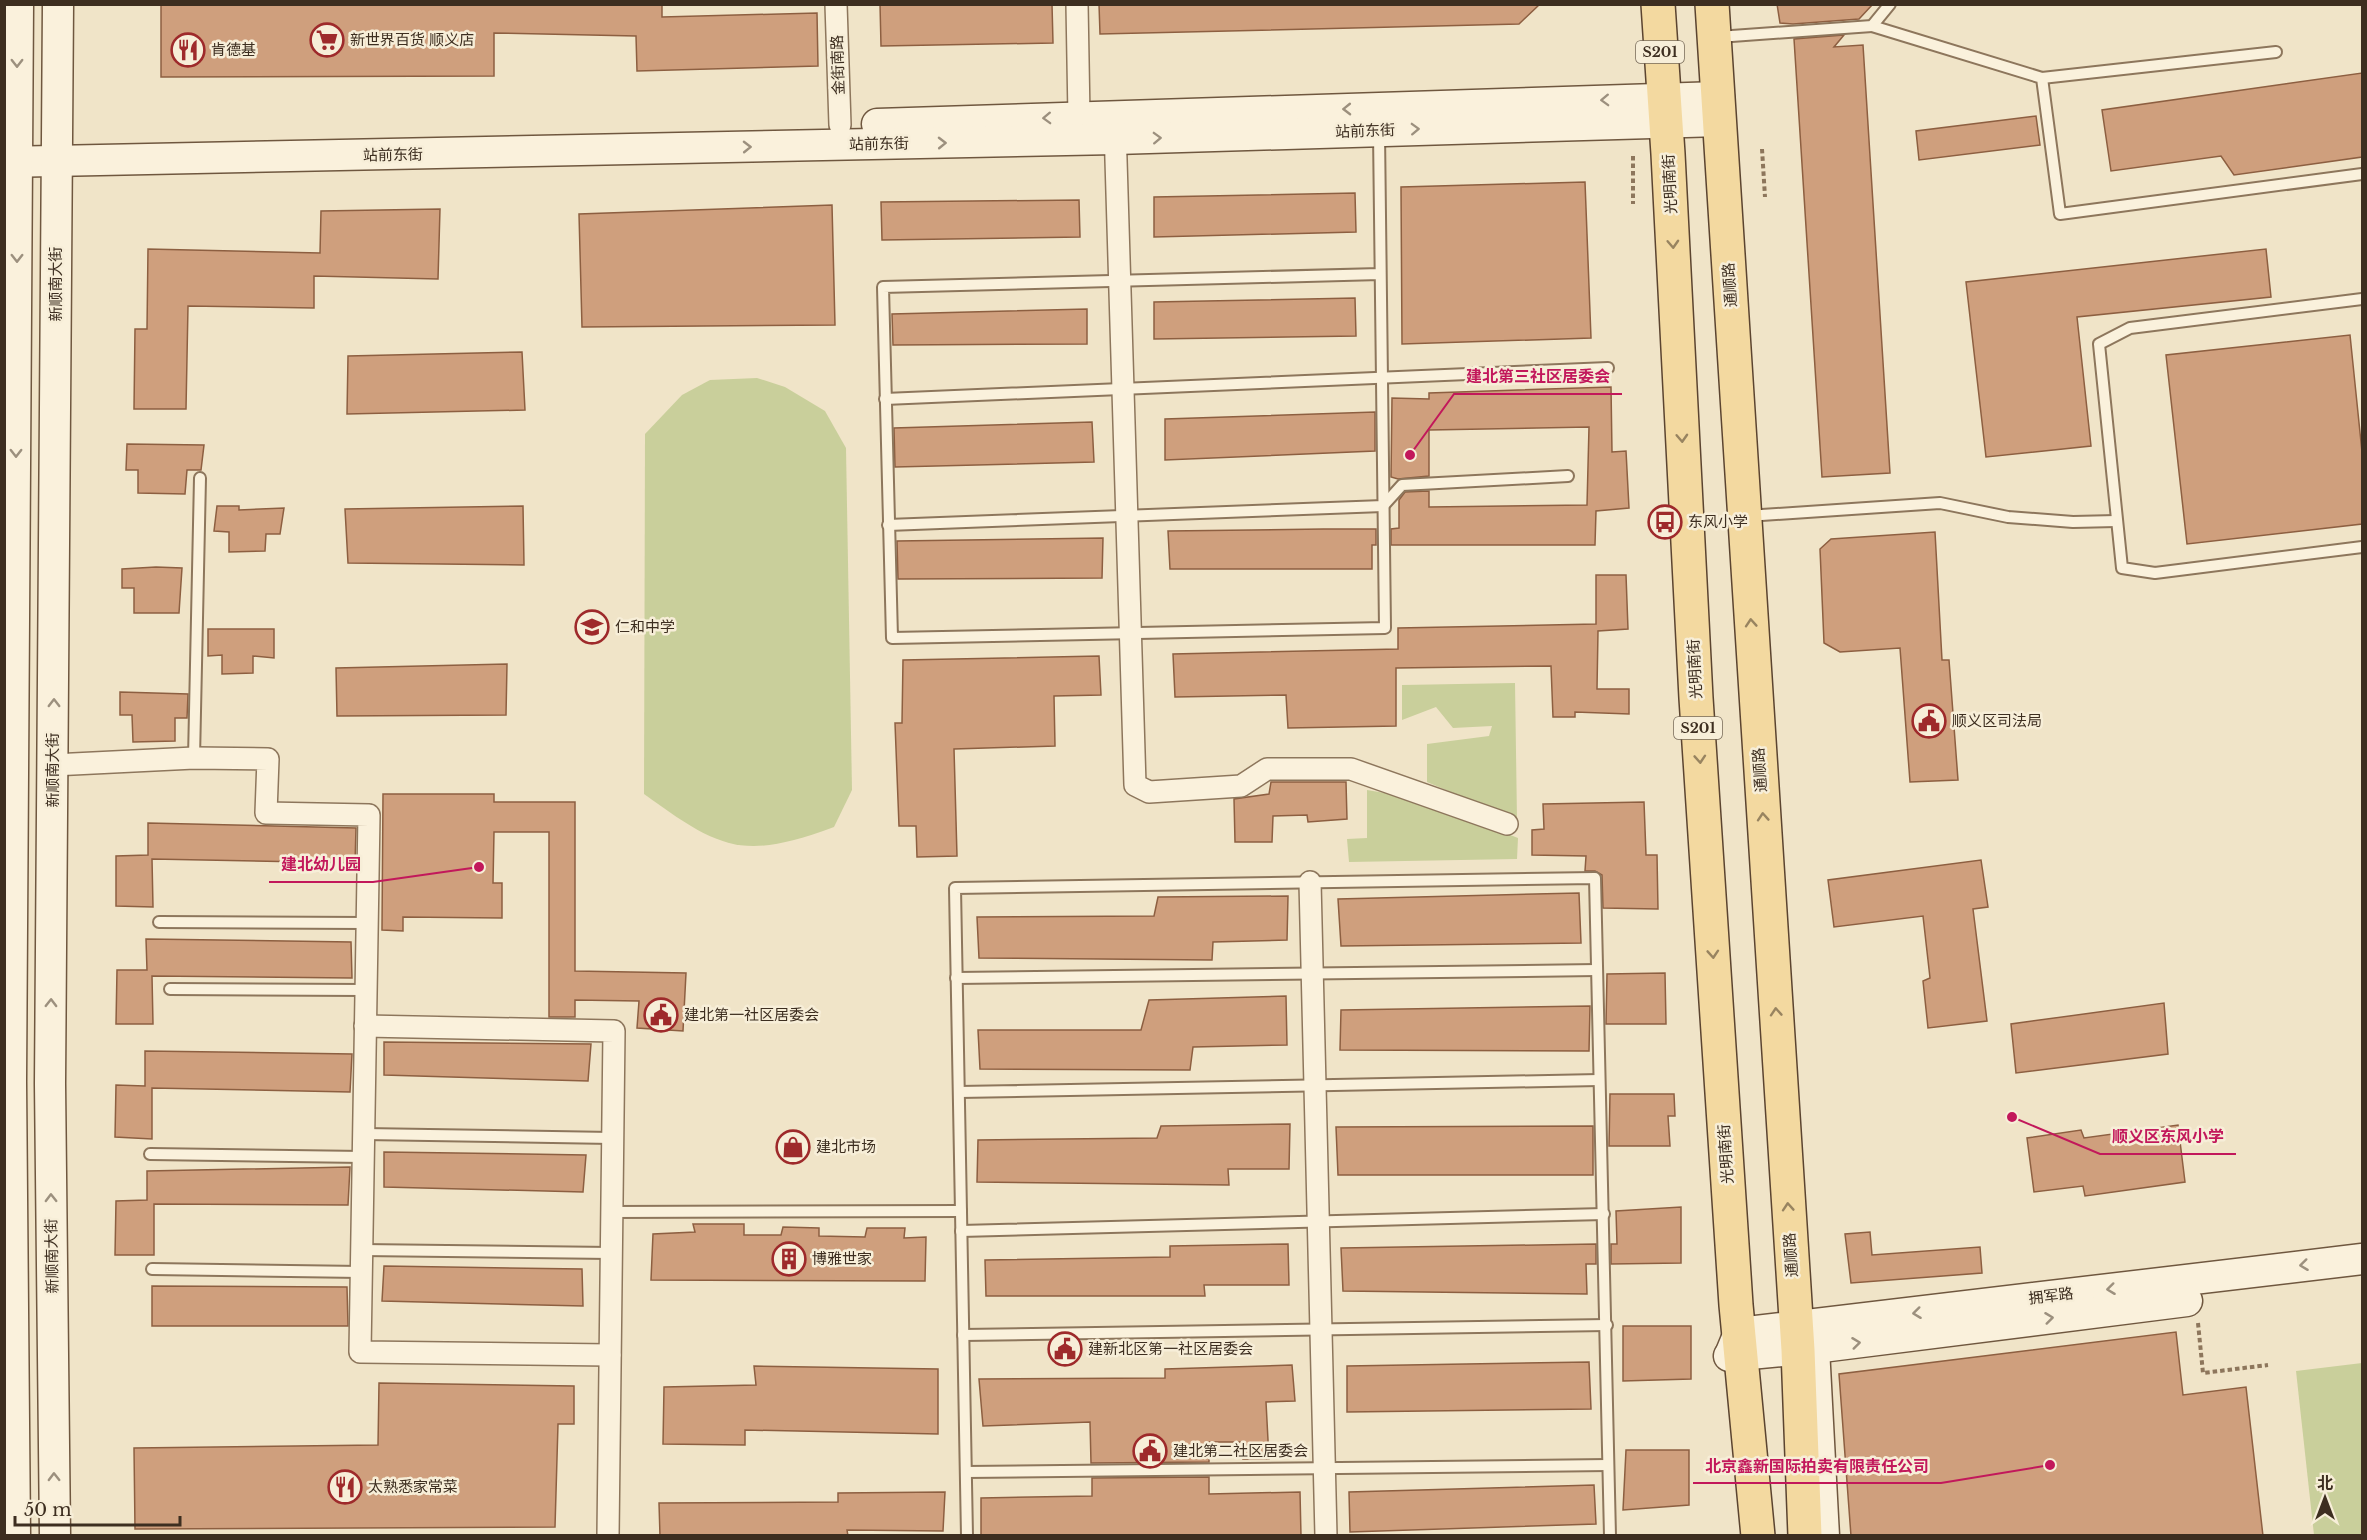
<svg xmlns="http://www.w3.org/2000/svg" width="2367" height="1540" font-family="'Libre Baskerville','Noto Sans SC',serif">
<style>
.green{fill:#c9cf9b}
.building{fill:#cf9f7d;stroke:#8d5f41;stroke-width:1.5}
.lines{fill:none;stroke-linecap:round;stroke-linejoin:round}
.lane-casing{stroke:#8d765c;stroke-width:14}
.street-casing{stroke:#8d765c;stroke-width:24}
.secondary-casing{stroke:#6f573f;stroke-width:33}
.primary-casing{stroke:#5b4430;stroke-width:36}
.path{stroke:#8d765c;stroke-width:4;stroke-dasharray:4.5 3;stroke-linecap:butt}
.lane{stroke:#faf1dc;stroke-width:10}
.street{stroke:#faf1dc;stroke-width:21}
.secondary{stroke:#faf1dc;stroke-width:30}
.primary{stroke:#f3d9a0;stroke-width:33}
.oneway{stroke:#9c907e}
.oneway2{stroke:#988460}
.labels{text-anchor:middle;stroke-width:5;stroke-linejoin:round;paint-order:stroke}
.shield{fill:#f7eed8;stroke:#756857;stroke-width:1.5}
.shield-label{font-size:14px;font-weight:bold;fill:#3d2e20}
.poi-label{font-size:15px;fill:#3d2e20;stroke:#f7eed8;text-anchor:start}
.street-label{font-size:15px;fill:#3d2e20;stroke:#f7eed8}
.leader{fill:none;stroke:#c2185b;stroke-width:2}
.callout-dot{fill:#c2185b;stroke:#f7eed8;stroke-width:2}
.callout-label{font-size:16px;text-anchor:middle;font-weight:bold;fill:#c2185b;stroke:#f7eed8;stroke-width:5;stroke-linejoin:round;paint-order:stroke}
</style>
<rect width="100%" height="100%" fill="#f0e4c8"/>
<g class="green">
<path d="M757,378L785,387L825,411L846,448L852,790L834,827C742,861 720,849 644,794L645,434L682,395L710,380Z"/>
<path d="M1515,683L1517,820L1427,782V744L1489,736L1492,726L1453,728L1436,707L1402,720V685Z"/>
<path d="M1367,790L1415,798L1518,838L1517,859L1349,862L1347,839L1367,838Z"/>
<path d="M2362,1363V1535H2314L2296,1371Z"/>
</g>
<g class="building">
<path d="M161,4H662V17L817,13L818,66L637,71L636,36L494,33V76L161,77Z"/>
<path d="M880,4H1052L1053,43L881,46Z"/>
<path d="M1099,4H1540L1519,24L1100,34Z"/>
<path d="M1777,4H1873L1859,19L1793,24L1780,23Z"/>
<path d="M1844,35L1834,47L1863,45L1890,473L1822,477L1794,39Z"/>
<path d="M2362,73V157L2234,175L2221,156L2111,171L2102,110Z"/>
<path d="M2036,116L2040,145L1919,160L1916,131Z"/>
<path d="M1585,182L1591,338L1402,344L1401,187Z"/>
<path d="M1355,193L1356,232L1154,237V197Z"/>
<path d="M1079,200L1080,237L882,240L881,202Z"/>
<path d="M832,205L835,325L582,327L579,214Z"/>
<path d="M440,209L438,279L314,276V308L188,306L186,409H134L135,329H147L148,249L320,253L321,211Z"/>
<path d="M2266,249L2271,297L2077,317L2091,446L1986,457L1966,282Z"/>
<path d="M1355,298L1356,336L1154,339V302Z"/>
<path d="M1087,309V344L893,345L892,314Z"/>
<path d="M2350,335L2362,452V524L2187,544L2166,355Z"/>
<path d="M522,352L525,410L347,414L348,356Z"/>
<path d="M1611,387L1612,452L1626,451L1629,508L1596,511L1595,545H1391V529L1399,528V500L1405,492L1429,491V507L1587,505L1589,427L1429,430V476L1398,479L1391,477L1392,398L1429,399V393Z"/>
<path d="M1375,412V451L1165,460V419Z"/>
<path d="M1092,422L1094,462L895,467L894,428Z"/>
<path d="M127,444L204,445L201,470H187L185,494L138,493V470H126Z"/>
<path d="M217,506H239V510L284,508L280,534H266L265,551L229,552V532L214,531Z"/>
<path d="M523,506L524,565L348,563L345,509Z"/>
<path d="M1324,529H1376V545H1372V569H1170L1168,531Z"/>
<path d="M1935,532L1942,660H1949L1958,780L1910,782L1900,648L1840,652L1824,643L1820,549L1831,539Z"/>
<path d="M1103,538L1102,578L898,579L897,541Z"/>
<path d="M156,567L182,568L179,613H134V588H122V569Z"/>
<path d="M1596,575H1626L1628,629L1598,631L1597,689H1629V714L1575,712V717H1553L1551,666L1396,668V726L1288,728L1286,695L1175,697L1173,654L1398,649V628L1596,624Z"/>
<path d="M208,629H274V658L253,656V673L222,674V655L208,656Z"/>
<path d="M1099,656L1101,695L1054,696L1055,746L954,749L957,856L917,857L916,826H899L895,723H902L903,660Z"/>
<path d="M507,664L506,715L337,716L336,668Z"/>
<path d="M120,692L188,694L187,718H175V741L133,742L132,715H120Z"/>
<path d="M1271,782H1346L1347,819L1308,822L1307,815L1273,816L1272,842H1235L1234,799L1269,794Z"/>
<path d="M383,794H494V802H575V971L686,973L683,1031L637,1028L639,1001L575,1000V1017H549V832H494L493,883H502V918L403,917V931L382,930Z"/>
<path d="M1644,802L1646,855H1657L1658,909L1603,908L1602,875L1595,871H1585L1586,856L1532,855V830L1544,829L1543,804Z"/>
<path d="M148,823L356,828L355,863L152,859L153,907L116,906V856L148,855Z"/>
<path d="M1981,860L1988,907L1973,909L1987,1021L1928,1028L1923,981L1930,978L1923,916L1834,927L1828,880Z"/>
<path d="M1579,893L1581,943L1341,946L1338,899Z"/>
<path d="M1288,896L1287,940L1213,942L1212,960L979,958L977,917L1154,916L1158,897Z"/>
<path d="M146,939L351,942L352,978L152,976L153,1024H116L117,970H147Z"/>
<path d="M1665,973L1666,1024H1606L1607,974Z"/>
<path d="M1286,996L1287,1045L1193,1047L1190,1070L980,1069L978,1030H1141L1149,1000Z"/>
<path d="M2164,1003L2168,1054L2016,1073L2011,1024Z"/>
<path d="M1590,1006L1589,1051L1340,1050L1341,1010Z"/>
<path d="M384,1042L591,1044L588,1081L384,1075Z"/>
<path d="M145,1051L352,1054L350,1092L152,1088V1139L115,1137L116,1085L145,1086Z"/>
<path d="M1610,1094H1674L1675,1116H1668L1670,1146H1609Z"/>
<path d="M1290,1124L1289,1169H1228L1229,1185L977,1182L978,1140L1157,1138L1161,1126Z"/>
<path d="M2178,1125L2185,1182L2085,1196L2083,1186L2034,1192L2027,1138L2081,1130L2084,1138Z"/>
<path d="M1593,1126V1175H1338L1336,1127Z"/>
<path d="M384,1152L586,1155L583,1192L384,1187Z"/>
<path d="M350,1167L348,1205L154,1204V1255H115L116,1201L147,1200V1171Z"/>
<path d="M1681,1207V1263L1611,1264V1244H1617L1616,1211Z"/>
<path d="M693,1224H744V1235H781L783,1227L819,1228V1236L865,1237L867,1228H905L904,1238L926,1237L925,1281L651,1280L653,1234L695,1232Z"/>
<path d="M1870,1232L1872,1255L1980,1247L1982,1273L1851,1283L1845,1234Z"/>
<path d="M1288,1244L1289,1285H1204L1205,1296H986L985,1260L1170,1257V1246Z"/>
<path d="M1596,1244V1264H1586L1587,1294L1343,1291L1341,1248Z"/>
<path d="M384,1266L582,1269L583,1306L382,1301Z"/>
<path d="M152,1286L347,1287L348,1326H152Z"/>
<path d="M1623,1326H1691V1379L1623,1381Z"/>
<path d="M2176,1332L2183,1395L2246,1387L2263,1536H1851L1839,1374Z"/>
<path d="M1589,1362L1591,1409L1347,1412V1366Z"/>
<path d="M1292,1365L1295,1401L1266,1402L1269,1459H1243L1244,1442H1209V1462L1091,1463L1090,1422L983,1426L979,1379L1165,1378V1369Z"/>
<path d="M754,1366L938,1369V1434L745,1430V1445L663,1444L664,1387L756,1385Z"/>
<path d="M379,1383L574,1386V1424H558L555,1527L135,1529L134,1448L378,1445Z"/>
<path d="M1626,1450H1689V1505L1623,1510Z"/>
<path d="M1209,1477V1494L1300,1492L1301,1536H981V1498L1092,1496V1478Z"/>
<path d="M1594,1485L1596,1524L1350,1532L1349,1492Z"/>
<path d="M945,1492L943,1531L847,1530L848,1536H660L659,1503L838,1502V1493Z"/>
</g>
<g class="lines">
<g class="lane-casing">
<g id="lane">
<path d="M1872,26L2042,78L2060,214L2362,174"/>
<path d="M1718,37L1872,26L1890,4"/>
<path d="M2042,78L2276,52"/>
<path d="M1379,133L1385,628L892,638L883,287L1380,274"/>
<path d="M2362,299L2130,328L2099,344L2122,568L2155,573L2362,547"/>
<path d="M885,399L1608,368"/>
<path d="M1747,516L1940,503L2008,517L2073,522L2116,521"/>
<path d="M888,525L1383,506L1402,485L1568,476"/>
<path d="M194,758L200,478"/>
<path d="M159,922L367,923"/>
<path d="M956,978L1597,970"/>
<path d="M170,989L366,990"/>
<path d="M959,1092L1599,1080"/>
<path d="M364,1134L612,1138"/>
<path d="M150,1154L363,1157"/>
<path d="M611,1212L961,1211"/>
<path d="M961,1231L1604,1214"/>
<path d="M362,1250L611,1253"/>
<path d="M152,1269L361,1272"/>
<path d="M963,1335L1607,1325"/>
<path d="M966,1472L1608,1465"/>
<path d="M967,1536L955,888L1595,878L1610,1536"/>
</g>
</g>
<g class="street-casing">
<g id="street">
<path d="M836,4L840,125"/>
<path d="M1077,4L1079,117"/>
<path d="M1115,127L1135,785L1149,792L1241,786L1267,769H1351L1507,824"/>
<path d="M53,765L194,758L268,759L266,813L369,815L360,1352L610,1355"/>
<path d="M1310,882L1326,1536"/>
<path d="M365,1026L614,1031L608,1536"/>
</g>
</g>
<g class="secondary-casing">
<g id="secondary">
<path d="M877,124L1719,97"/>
<path d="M4,162L1116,139L1720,121"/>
<path d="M1802,1334L1814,1348L1824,1536"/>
<path d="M1730,1355L1739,1333L2362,1259"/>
<path d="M1729,1356L1814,1348L2187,1301"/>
<path d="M15,1536L11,1082L18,4"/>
<path d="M55,1536L50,1084L58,4"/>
</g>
</g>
<g class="primary-casing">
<g id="primary">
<path d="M1658,4L1668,154L1696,698L1736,1305L1758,1536"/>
<path d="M1712,4L1798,1350L1805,1536"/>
</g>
</g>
<g class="path">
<path d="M1762,149L1765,197"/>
<path d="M1633,156V204"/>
<path d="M2198,1323L2203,1373L2268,1365"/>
</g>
<use href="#lane" class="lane"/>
<use href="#street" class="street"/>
<use href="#secondary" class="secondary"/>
<use href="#primary" class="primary"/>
</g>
<defs><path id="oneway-chevron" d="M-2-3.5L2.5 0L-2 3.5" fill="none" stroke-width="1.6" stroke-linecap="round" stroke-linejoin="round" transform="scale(1.5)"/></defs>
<g class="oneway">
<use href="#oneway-chevron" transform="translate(17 63) rotate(90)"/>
<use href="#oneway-chevron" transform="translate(1605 100) rotate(178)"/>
<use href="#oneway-chevron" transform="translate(1347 109) rotate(179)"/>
<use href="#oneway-chevron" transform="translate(1047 118) rotate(178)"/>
<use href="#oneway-chevron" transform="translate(1415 129) rotate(-2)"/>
<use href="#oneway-chevron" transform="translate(1157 138) rotate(-2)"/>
<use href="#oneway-chevron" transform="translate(942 143) rotate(-1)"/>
<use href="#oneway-chevron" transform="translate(747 147) rotate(-1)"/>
<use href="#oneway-chevron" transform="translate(17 258) rotate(90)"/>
<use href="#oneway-chevron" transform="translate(16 453) rotate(90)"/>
<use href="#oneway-chevron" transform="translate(54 703) rotate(-90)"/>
<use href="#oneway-chevron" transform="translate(51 1003) rotate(-89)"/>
<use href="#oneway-chevron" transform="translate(51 1198) rotate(-91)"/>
<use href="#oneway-chevron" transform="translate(2304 1265) rotate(173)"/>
<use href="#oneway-chevron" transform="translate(2111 1289) rotate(173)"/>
<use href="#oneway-chevron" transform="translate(1917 1313) rotate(173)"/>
<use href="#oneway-chevron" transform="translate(2049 1318) rotate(-7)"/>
<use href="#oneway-chevron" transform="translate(1856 1343) rotate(-7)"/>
<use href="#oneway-chevron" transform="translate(54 1477) rotate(-91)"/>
</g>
<g class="oneway2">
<use href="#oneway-chevron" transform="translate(1673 244) rotate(87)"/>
<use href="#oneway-chevron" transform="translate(1682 438) rotate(87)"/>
<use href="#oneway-chevron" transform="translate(1751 623) rotate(-94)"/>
<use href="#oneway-chevron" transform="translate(1700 759) rotate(86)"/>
<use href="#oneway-chevron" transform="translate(1763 817) rotate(-94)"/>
<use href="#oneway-chevron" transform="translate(1713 954) rotate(86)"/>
<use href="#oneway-chevron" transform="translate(1776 1012) rotate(-94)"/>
<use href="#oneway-chevron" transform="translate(1788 1207) rotate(-94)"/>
</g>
<defs>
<g id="supermarket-ring" transform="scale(1.725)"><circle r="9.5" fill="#f7eed8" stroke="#9e2a2b" stroke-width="1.5"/><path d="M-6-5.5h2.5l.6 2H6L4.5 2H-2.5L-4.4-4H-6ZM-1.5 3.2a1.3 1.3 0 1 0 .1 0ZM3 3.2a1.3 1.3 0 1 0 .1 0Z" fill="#9e2a2b"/></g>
<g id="restaurant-ring" transform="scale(1.725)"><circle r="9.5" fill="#f7eed8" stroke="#9e2a2b" stroke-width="1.5"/><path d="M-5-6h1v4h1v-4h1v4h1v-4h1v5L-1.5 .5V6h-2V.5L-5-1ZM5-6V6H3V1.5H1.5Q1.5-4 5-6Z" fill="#9e2a2b"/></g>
<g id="bus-ring" transform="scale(1.725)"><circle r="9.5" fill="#f7eed8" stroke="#9e2a2b" stroke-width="1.5"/><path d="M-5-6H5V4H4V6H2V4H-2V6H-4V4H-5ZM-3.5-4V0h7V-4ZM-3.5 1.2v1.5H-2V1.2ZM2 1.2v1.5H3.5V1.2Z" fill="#9e2a2b"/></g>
<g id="school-ring" transform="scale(1.725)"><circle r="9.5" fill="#f7eed8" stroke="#9e2a2b" stroke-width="1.5"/><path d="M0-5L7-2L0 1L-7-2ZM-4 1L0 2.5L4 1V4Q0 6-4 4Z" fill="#9e2a2b"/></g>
<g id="civic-ring" transform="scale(1.725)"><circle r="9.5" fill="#f7eed8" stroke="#9e2a2b" stroke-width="1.5"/><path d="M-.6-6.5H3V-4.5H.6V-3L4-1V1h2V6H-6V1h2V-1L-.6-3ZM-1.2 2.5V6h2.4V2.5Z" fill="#9e2a2b"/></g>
<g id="shop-ring" transform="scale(1.725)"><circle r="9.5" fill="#f7eed8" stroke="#9e2a2b" stroke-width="1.5"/><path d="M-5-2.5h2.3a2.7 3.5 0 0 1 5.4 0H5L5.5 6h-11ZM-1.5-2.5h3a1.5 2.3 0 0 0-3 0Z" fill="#9e2a2b"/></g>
<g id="building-ring" transform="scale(1.725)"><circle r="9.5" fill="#f7eed8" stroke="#9e2a2b" stroke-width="1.5"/><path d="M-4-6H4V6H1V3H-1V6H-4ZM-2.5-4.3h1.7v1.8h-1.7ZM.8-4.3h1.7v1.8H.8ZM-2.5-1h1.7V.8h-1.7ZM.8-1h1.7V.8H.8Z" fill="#9e2a2b"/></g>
</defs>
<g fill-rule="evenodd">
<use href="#supermarket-ring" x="327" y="40"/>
<use href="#restaurant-ring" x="188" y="50"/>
<use href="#bus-ring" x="1665" y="522"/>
<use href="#school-ring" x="592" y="627"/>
<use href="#civic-ring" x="1929" y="721"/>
<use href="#civic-ring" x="661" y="1015"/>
<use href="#shop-ring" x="793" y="1147"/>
<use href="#building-ring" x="789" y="1259"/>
<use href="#civic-ring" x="1065" y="1349"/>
<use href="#civic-ring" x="1150" y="1451"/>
<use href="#restaurant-ring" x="345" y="1487"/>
</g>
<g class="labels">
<g class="shield">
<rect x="1636" y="41" width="48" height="22" rx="4.5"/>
<rect x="1674" y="717" width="48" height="22" rx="4.5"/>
</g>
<g class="shield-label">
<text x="1660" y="57">S201</text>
<text x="1698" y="733">S201</text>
</g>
<g class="poi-label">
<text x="350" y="45">新世界百货 顺义店</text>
<text x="211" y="55">肯德基</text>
<text x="1688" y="527">东风小学</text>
<text x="615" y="632">仁和中学</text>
<text x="1952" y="726">顺义区司法局</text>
<text x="684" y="1020">建北第一社区居委会</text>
<text x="816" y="1152">建北市场</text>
<text x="812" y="1264">博雅世家</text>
<text x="1088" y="1354">建新北区第一社区居委会</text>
<text x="1173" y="1456">建北第二社区居委会</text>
<text x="368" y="1492">太熟悉家常菜</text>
</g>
<g class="street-label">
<text transform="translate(838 65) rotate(-92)" y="5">金街南路</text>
<text transform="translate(1365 131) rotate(-2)" y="5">站前东街</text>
<text transform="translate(879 144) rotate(-1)" y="5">站前东街</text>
<text transform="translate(393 155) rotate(-1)" y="5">站前东街</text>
<text transform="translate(1670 184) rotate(-93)" y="5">光明南街</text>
<text transform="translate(56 284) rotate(-90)" y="5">新顺南大街</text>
<text transform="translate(1730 285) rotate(-94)" y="5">通顺路</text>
<text transform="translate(1695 669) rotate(-93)" y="5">光明南街</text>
<text transform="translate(53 770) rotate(-90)" y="5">新顺南大街</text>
<text transform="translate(1760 770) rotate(-94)" y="5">通顺路</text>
<text transform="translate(1726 1154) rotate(-94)" y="5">光明南街</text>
<text transform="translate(1791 1255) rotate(-94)" y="5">通顺路</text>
<text transform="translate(52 1256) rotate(-91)" y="5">新顺南大街</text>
<text transform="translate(2051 1296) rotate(-7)" y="5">拥军路</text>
</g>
</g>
<path class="leader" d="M1410 455L1454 394H1622M479 867L373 882H269M2012 1117L2100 1154H2236M2050 1465L1941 1483H1693"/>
<g class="callout-dot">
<circle cx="1410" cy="455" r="6"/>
<circle cx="479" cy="867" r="6"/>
<circle cx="2012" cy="1117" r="6"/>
<circle cx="2050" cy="1465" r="6"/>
</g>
<g class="callout-label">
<text x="1538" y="382">建北第三社区居委会</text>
<text x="321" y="870">建北幼儿园</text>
<text x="2168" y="1142">顺义区东风小学</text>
<text x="1817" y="1472">北京鑫新国际拍卖有限责任公司</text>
</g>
<rect width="2367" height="1540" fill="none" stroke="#3d2e20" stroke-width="12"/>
<g transform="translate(2325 1498)" stroke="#f7eed8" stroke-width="4.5" paint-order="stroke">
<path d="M0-4.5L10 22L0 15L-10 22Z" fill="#3d2e20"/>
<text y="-9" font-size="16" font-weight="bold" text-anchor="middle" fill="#3d2e20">北</text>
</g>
<path d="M15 1516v9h165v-9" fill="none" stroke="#3d2e20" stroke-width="3"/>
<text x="24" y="1516" font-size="18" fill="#3d2e20" stroke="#f7eed8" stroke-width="4.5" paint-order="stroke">50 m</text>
</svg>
